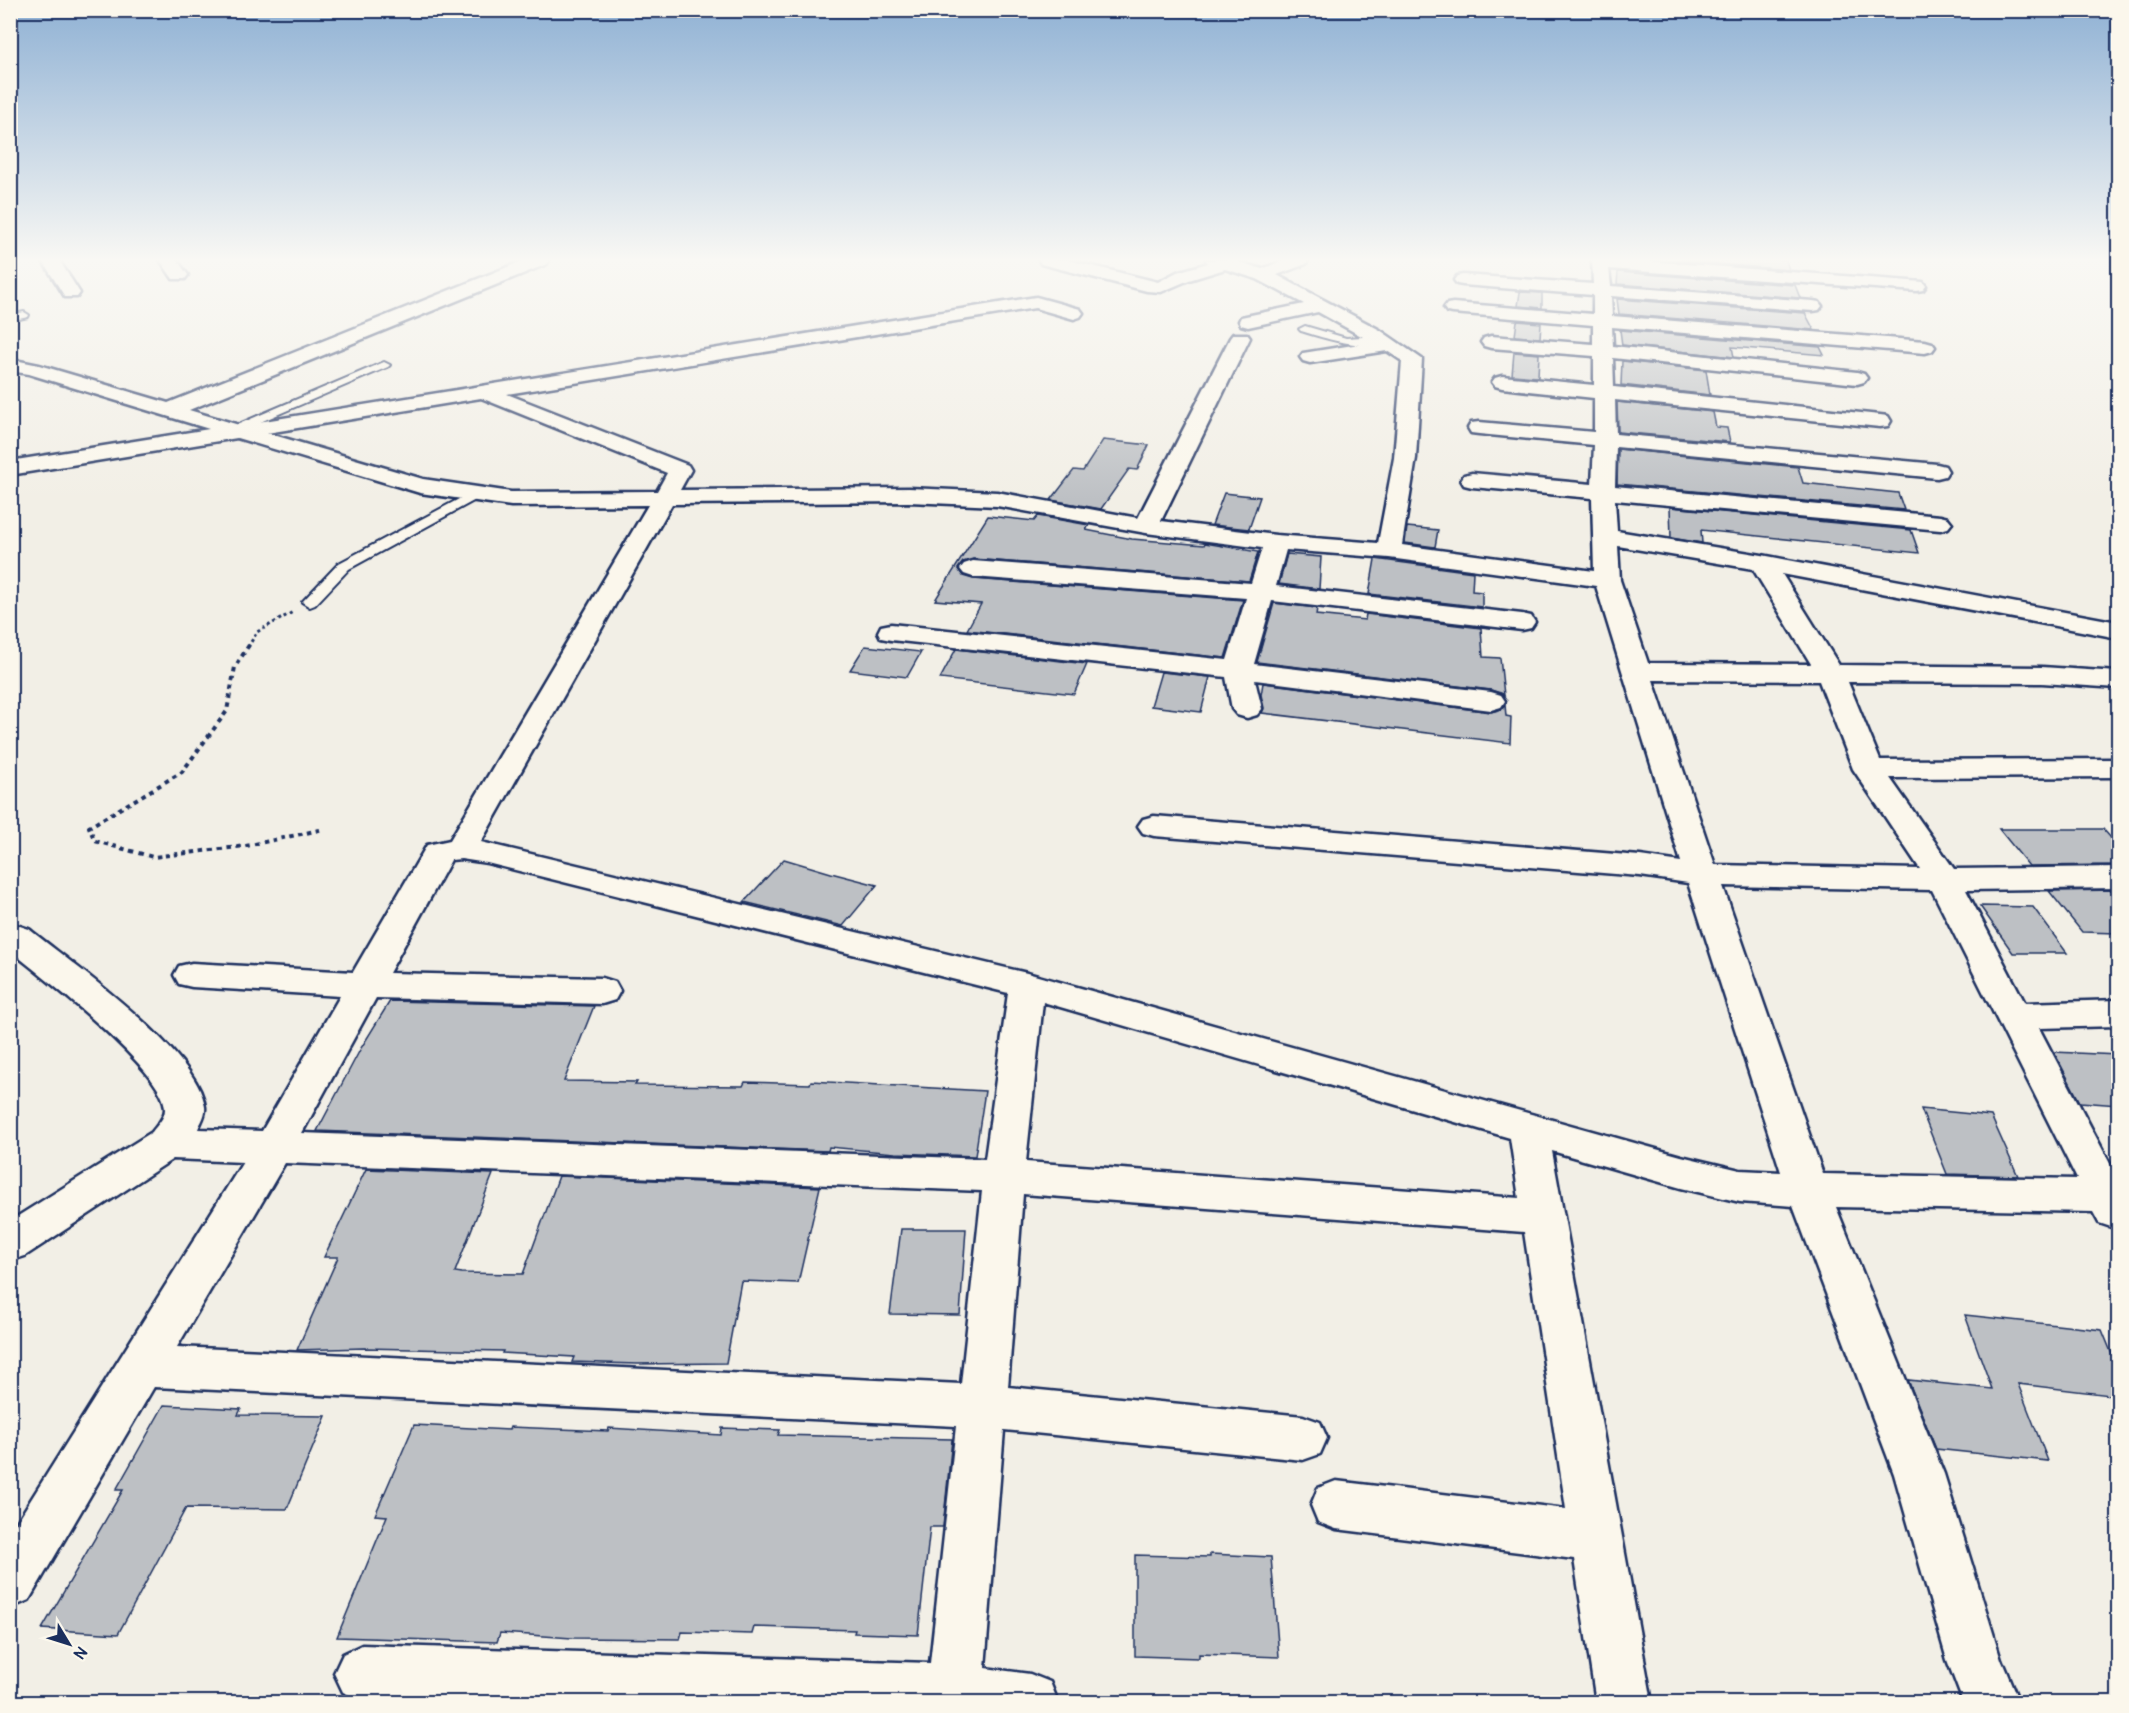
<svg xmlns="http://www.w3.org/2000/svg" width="2129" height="1713" font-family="Pangolin,sans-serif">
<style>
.building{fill:#bdc0c4;stroke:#1b2f5e;stroke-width:1.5}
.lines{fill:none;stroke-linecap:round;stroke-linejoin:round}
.lane-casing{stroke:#1b2f5e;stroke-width:4}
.street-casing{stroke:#1b2f5e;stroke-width:5}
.path-far1{stroke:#1b2f5e;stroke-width:3;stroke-dasharray:3 3;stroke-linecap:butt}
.path{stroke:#1b2f5e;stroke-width:4;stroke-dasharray:4.5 4.5;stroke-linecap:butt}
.lane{fill:#fbf7ec;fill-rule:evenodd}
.street{fill:#fbf7ec;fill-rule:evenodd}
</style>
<rect width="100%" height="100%" fill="#f2efe6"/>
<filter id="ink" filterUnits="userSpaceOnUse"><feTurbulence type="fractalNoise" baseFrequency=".0167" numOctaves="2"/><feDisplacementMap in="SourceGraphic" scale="12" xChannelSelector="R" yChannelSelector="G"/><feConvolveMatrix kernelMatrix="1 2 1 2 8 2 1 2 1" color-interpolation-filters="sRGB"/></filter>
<g filter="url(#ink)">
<g class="building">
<path d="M1669,260H1786L1789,270Z"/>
<path d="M1618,272L1795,285L1800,298L1617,284Z"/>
<path d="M1520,292L1542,293V308L1518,306Z"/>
<path d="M1617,299L1805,313L1814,330L1619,314Z"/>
<path d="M1517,321L1541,323L1540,338L1515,336Z"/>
<path d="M1620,330L1820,347L1824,355L1732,347L1734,357L1622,345Z"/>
<path d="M1514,352L1539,354L1538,377L1512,375Z"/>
<path d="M1622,361L1706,370L1710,395L1621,385Z"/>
<path d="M1617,402L1713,412L1716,427L1727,428L1730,442L1618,432Z"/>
<path d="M1103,440L1149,445L1137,470L1129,469L1101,509L1051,500L1074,470L1083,471Z"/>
<path d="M1618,449L1798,467L1803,483L1898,493L1904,510L1617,484Z"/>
<path d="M1224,493L1260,497L1249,529L1212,525Z"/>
<path d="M1670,507L1911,530L1919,553L1701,530L1702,543L1671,538Z"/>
<path d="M988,516L1034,521L1038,516L1089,525L1086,530L1132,539L1204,545L1205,543L1258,552L1249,581L973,559L963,562L958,569L963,576L973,579L1243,600L1225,658L967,630L981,604L935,600Z"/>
<path d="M1407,527L1438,530L1435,547L1405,543Z"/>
<path d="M1287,554L1321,557L1319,589L1279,584Z"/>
<path d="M1375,559L1473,572L1472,591L1482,592V607L1369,594Z"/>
<path d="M1274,603L1317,608L1316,615L1365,620L1366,614L1481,628L1483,657L1500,658L1504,695L1491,690L1257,662Z"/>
<path d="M865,646L921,652L907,677L850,670Z"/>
<path d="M956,649L1087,664L1074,694L940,679Z"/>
<path d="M1161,672L1210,677L1201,712L1151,706Z"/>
<path d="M1263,683L1491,712L1502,709L1505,705L1506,716L1511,717L1510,743L1262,713L1264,708L1261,695Z"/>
<path d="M1999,829H2103L2118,846V865L2029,866Z"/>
<path d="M784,859L831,873L877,885L843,926L744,902Z"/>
<path d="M2118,890V933L2082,932L2049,891Z"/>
<path d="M1980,906L2033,907L2067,953H2013Z"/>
<path d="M390,1001L594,1006L564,1081L637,1082L635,1085L743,1086L745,1082L810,1084L811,1081L985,1091L975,1156L895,1153L829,1147L828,1151L317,1131L361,1048Z"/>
<path d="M2054,1052L2118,1055V1105L2080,1102Z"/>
<path d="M1921,1109L1991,1116L2018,1176L1947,1174Z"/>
<path d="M366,1169L493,1174L455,1272L462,1273L523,1274L559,1176L820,1187L798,1283L741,1281L726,1363L637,1364L572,1362L574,1357L502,1353L503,1351L364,1348L297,1350L338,1257H324Z"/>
<path d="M901,1229H966L960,1315L890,1314Z"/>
<path d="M1965,1315L2102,1330L2118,1369V1396L2018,1384L2048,1461L1936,1449L1908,1380L1992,1389Z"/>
<path d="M164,1405L241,1409L238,1415L326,1416L287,1509L186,1508L118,1634L42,1629L123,1490H116Z"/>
<path d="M414,1425L509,1430L510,1427L608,1431L609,1428L721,1435L722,1428L780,1430L778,1435L952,1439L943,1527H930L918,1635L854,1633L855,1630L754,1627L752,1634L682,1632L680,1639L572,1638L500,1633L497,1642L337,1637L387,1516L375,1515Z"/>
<path d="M1210,1554L1271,1557L1279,1657L1199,1654V1658L1135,1656V1555L1210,1557Z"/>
</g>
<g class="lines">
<g class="lane-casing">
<g id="lane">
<path d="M24,312L29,315L28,317L10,321V315Z"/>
<path d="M1305,326L1346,338L1380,336L1386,339C1368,353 1321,337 1301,331L1299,329Z"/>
<path d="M384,362L390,365L388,367L237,432H229L227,429Z"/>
<path d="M474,491L481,495L479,498L349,569L315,605L310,607L302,602L339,563Z"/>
</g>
</g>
<g class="street-casing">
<g id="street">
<path d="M42,260H59L80,293L77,297H65Z"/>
<path d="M160,260H177L188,275L185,279H173Z"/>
<path d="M525,260H549L547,264L189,410L239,425L1036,297L1080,309L1083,313L1080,317L1074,319L1035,308L507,394L688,465L691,470L680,490L909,488L997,492L1138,518L1230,338L1233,334H1247L1250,338L1161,521L1276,535L1378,543L1394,458L1402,361L1387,351L1310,363L1303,361L1300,357L1303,353L1372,342L1318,312L1248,327L1241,325L1239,321L1241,317L1304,304L1257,279L1225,269L1189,280L1161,292L1147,291L1041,264L1039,260H1068L1158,282L1177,272L1208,263L1206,260H1233L1262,269L1284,260H1308L1306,264L1277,275L1380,330L1422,359L1416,458L1402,545L1594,571L1592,498L1472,487L1464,485L1461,480L1464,475L1472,473L1592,484L1594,445L1479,434L1471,433L1468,428L1471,423L1479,422L1594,432V398L1502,388L1495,386L1492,382L1495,378L1502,376L1594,385V356L1491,348L1484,346L1481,342L1484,338L1491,336L1593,344V325L1453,313L1447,312L1444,308L1447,304L1453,303L1593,314V295L1463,285L1457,284L1454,280L1457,276L1463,275L1593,284L1592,260H1634L1923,282L1926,286L1923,290L1917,291L1609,269L1611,286L1813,301L1819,302L1822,306L1819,310L1813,311L1611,296L1612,316L1925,341L1932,343L1935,347L1932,351L1925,353L1612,327L1613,346L1857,372L1864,374L1867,378L1864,382L1857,384L1613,358L1614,387L1880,415L1888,416L1891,421L1888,426L1880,427L1615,400L1616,434L1937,464L1945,466L1948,471L1945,476L1937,478L1616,447L1615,486L1940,516L1948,518L1952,523L1948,528L1940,530L1615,500L1617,531L1762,555L2118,622V638L1782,574L1839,665L2042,667L2118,672V688L2042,683L1848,682L1880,760L2118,759V777L1890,778L1954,869L2118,867V888L1966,890L2025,1003L2118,1000V1026L2039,1028L2118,1179V1226L2114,1228L2099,1223L2093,1212L1836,1207L1944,1474L2001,1659L2019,1702H1963L1947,1660L1894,1474L1793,1206L1740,1202L1681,1188L1552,1151L1652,1702H1596L1574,1559L1336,1529L1318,1522L1311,1505L1318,1488L1336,1481L1566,1509L1524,1232L1023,1194L1008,1387L1303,1416L1320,1422L1327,1438L1320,1454L1303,1460L1004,1430L985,1668L1030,1674L1050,1682L1058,1702H423L362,1701L343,1692L334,1673L343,1654L362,1645L930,1663L956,1426L154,1387L29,1600L10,1608V1533L243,1162L173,1159L25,1256L10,1261V1221L152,1132C157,1125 165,1118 165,1109C165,1070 42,977 10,950V927L17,925L29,929C72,964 199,1052 205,1107C206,1115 201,1122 198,1129L262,1131L340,996L192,987L179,984L174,975L179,966L192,963L353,972L427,845L450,840L648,505L511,506L420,493L237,438L10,475V461L209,429L29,374L10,371V359L39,365L168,403ZM481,398L667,473L657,491L511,492L423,479L267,433ZM909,502L997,506L1146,533L1262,548L1251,583L973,561L964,564L960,569L964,574L973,577L1246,598L1227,660L891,624L881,626L878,632L881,638L891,640L1226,677L1232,709L1237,715L1247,718L1257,715L1262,709L1255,680L1491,710L1501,707L1505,701L1501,695L1491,692L1254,664L1272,601L1522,630L1531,628L1535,622L1531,616L1522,614L1276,586L1286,550L1389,558L1596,586L1681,862L1640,856L1154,816L1143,819L1138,826L1143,833L1154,836L1640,876L1688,883L1781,1172L1740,1170L1681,1156L1027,973L481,842L672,504ZM1618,546L1753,569L1811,664L1648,663L1620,580ZM1653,680L1819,681L1853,769L1920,869L1715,865ZM461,859L487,863L1008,993L985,1159L302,1133L376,998L602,1004L615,1000L620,991L615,982L602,978L389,973L451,860ZM1723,886L1932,890L2077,1179L1823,1174ZM1043,1002L1510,1138L1519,1198L1026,1162ZM285,1163L982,1191L961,1384L177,1347Z"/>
</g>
</g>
<path class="path-far1" d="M248,647L257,632L293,612"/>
<path class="path" d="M249,645L235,667L227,711L182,772L89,827L95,841L153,857L246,846L324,829"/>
<use href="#lane" class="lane"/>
<use href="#street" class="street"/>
</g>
</g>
<linearGradient id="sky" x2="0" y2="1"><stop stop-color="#8fb1d4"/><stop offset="0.52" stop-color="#f9f8f4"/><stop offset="1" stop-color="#f9f8f4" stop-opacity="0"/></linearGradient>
<rect width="2129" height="500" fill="url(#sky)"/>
<rect width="2129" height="1713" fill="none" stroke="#fbf7ec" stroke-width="36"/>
<rect x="18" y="18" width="2093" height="1677" fill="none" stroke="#1b2f5e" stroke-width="2" filter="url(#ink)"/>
<g transform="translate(69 1644) rotate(128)" stroke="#fbf7ec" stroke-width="4.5" paint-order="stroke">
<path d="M0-4.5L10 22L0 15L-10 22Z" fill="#1b2f5e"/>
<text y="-9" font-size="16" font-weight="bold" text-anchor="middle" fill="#1b2f5e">N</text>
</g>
</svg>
